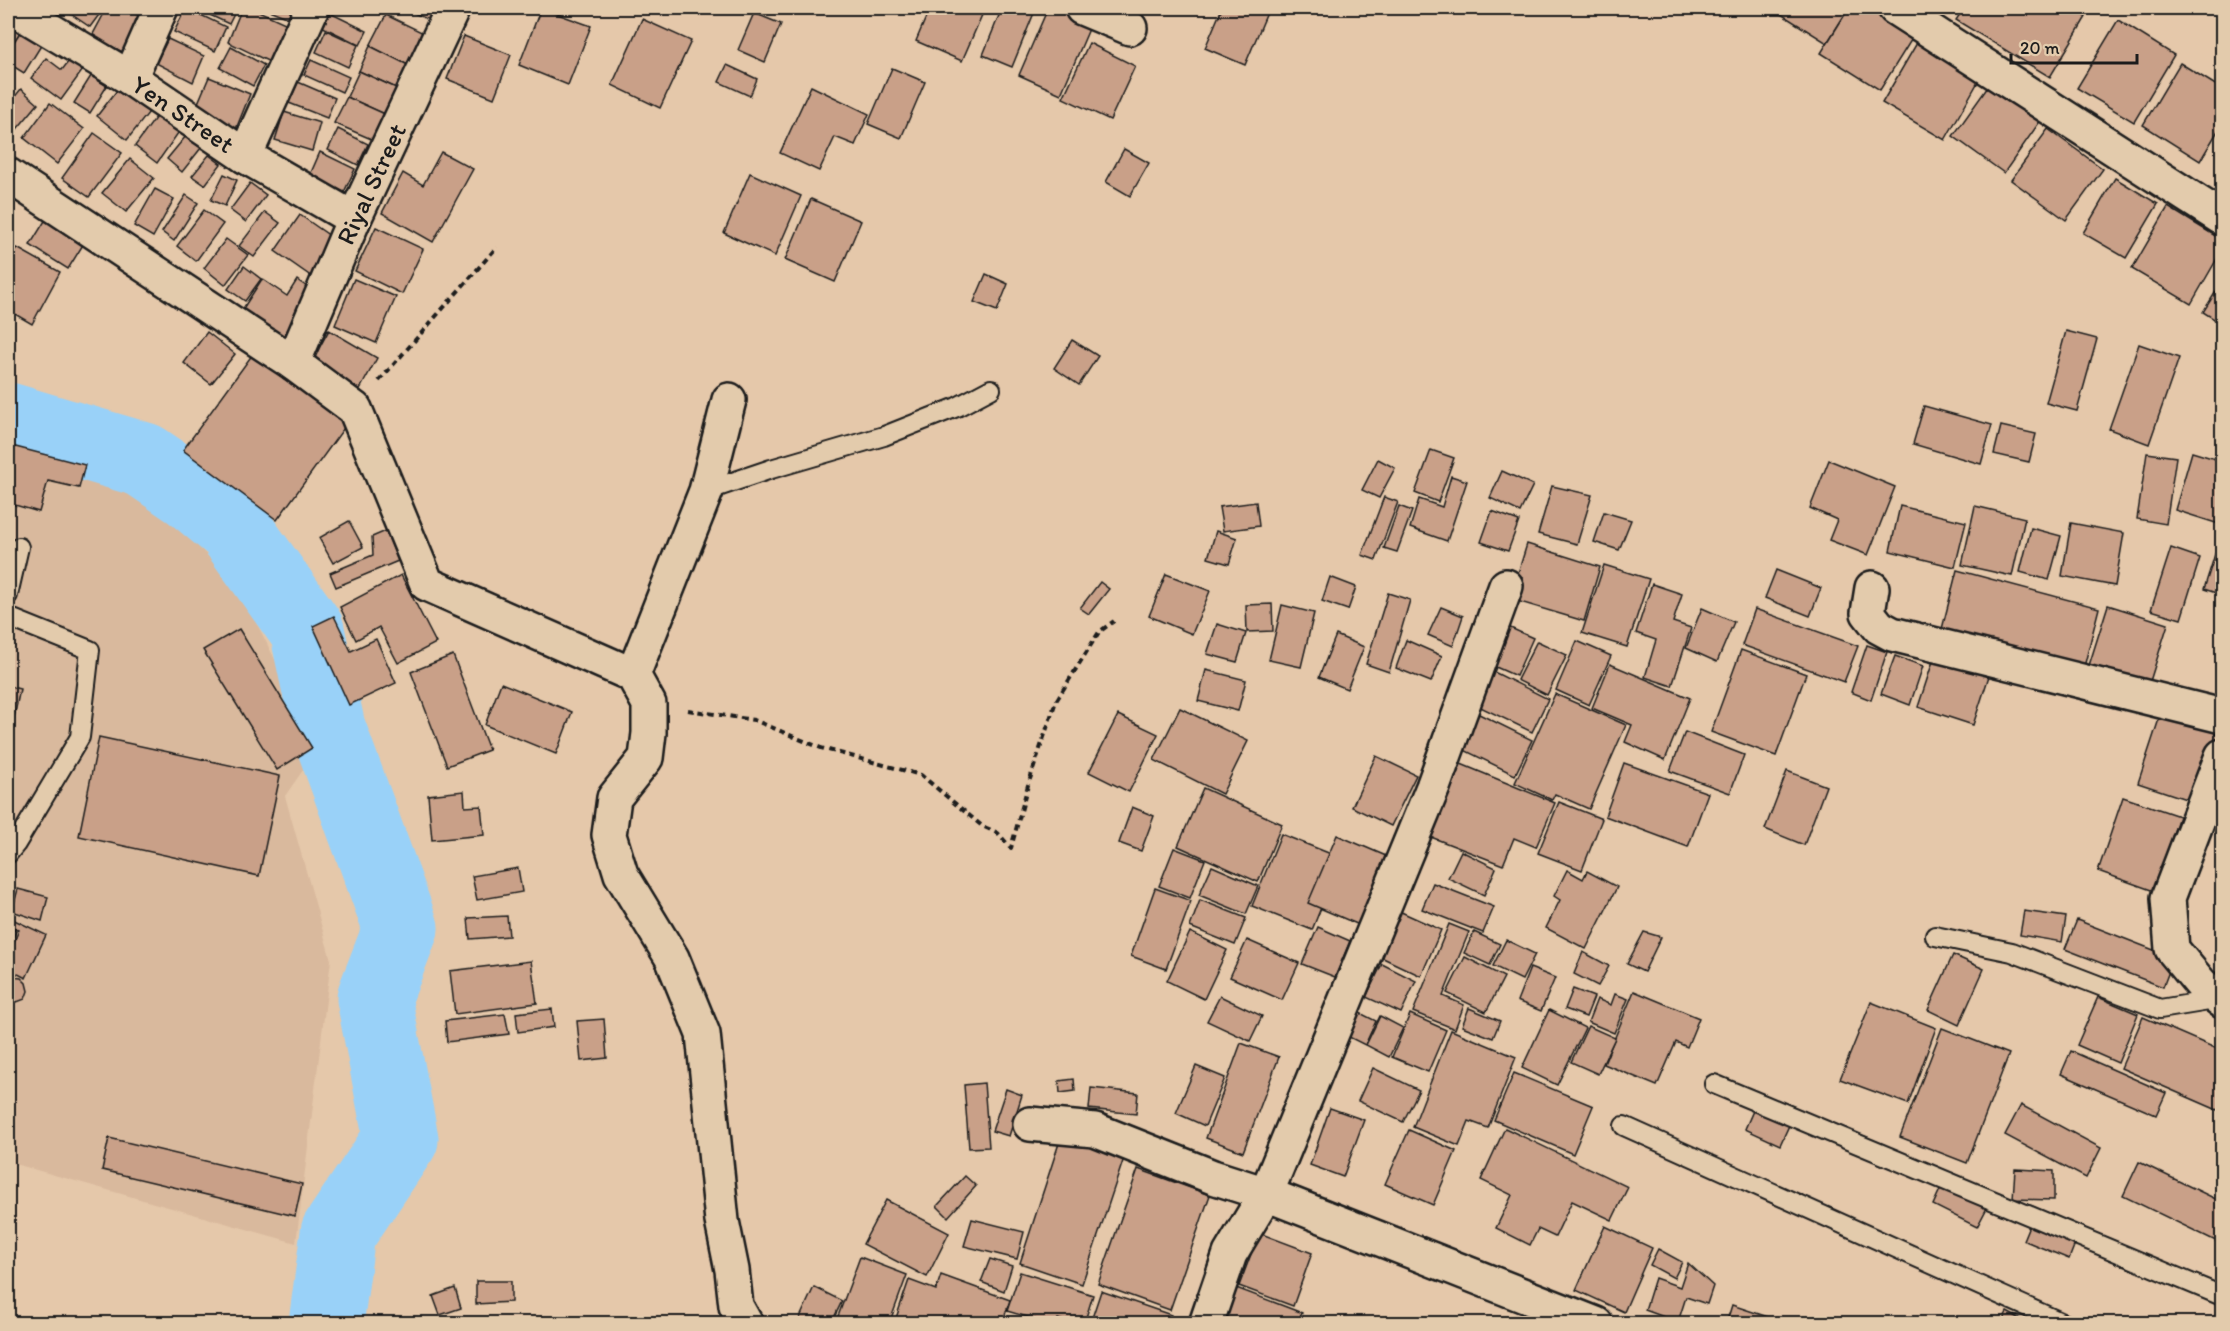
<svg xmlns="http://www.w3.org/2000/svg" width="2230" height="1331" font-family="Itim,sans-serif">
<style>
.built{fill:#d9b99d}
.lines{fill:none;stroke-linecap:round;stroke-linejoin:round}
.river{stroke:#99d1f8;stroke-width:75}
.building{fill:#c9a088;stroke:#1c1c1c;stroke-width:1.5}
.lane-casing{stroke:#1c1c1c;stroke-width:22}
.street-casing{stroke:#1c1c1c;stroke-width:38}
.secondary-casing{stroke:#1c1c1c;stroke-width:38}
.path{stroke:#1c1c1c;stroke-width:4;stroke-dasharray:6 4.5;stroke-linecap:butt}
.lane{stroke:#e3cbac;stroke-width:18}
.street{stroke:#e3cbac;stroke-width:33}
.secondary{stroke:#e3cbac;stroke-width:33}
.labels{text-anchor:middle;stroke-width:4.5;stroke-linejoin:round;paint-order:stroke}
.street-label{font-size:26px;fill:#1c1c1c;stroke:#e3cbac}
</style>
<rect width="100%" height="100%" fill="#e5c8aa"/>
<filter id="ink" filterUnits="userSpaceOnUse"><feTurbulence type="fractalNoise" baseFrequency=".0167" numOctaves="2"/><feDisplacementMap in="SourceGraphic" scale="12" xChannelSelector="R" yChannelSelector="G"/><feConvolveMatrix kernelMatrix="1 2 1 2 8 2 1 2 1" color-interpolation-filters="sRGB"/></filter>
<g filter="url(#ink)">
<path class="built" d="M8,447L145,490L240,590L319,747L285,796L331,960L296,1243L8,1162Z"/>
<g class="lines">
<path class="river" d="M8,420L144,460L191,492L234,528L307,630L328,728L401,928L374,998L401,1139L338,1233L326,1324"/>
</g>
<g class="building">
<path d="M62,8H104L90,27Z"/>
<path d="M107,8H124L148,20L130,56L92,36Z"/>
<path d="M186,8L226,27L215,51L174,32Z"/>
<path d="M195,8H237L229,24Z"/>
<path d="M242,8H252L294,27L276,65L228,42Z"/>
<path d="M264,8H293L289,18Z"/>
<path d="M404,8H445L437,24Z"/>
<path d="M541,8L591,26L568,85L519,65Z"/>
<path d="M930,8H985L962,61L916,41Z"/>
<path d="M1002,8H1036L1012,67L983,55Z"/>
<path d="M1048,8H1059L1092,22L1061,94L1019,75Z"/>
<path d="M1222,8H1269L1245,65L1205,48Z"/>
<path d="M1774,8H1849L1827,43L1773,9Z"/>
<path d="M1849,8H1883L1918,29L1880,90L1821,53Z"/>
<path d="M1964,8H2069L2086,17L2050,77L1956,20Z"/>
<path d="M8,11L26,23L8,51Z"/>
<path d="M330,13L367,31L360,45L323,27Z"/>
<path d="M754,13L781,24L765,62L738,50Z"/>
<path d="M386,15L432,37L418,70L370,46Z"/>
<path d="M642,19L691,41L660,108L612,85Z"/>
<path d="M2118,20L2174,55L2134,122L2077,88Z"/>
<path d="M26,23L47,36L24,73L8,63V51Z"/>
<path d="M326,30L358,45L348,67L316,52Z"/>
<path d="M464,36L511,55L494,98L447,79Z"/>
<path d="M1921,36L1983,73L1945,140L1882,103Z"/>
<path d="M168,39L204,56L193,82L156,63Z"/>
<path d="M1089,43L1135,66L1110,120L1063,98Z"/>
<path d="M370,46L418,70L407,93L359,71Z"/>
<path d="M231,47L264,65L253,86L220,68Z"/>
<path d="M75,53L88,63L61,100L31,78L46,58L62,70Z"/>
<path d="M311,60L349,77L342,92L304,75Z"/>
<path d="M2180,63L2222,89V124L2200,161L2143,125Z"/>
<path d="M727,65L757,79L750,96L719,82Z"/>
<path d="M892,68L925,82L901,138L868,124Z"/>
<path d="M359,71L407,93L396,119L347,97Z"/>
<path d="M91,76L107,86L90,113L74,103Z"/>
<path d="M209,77L250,94L234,134L192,117Z"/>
<path d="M298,82L335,98L327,118L289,103Z"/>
<path d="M1990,84L2041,120L2004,173L1953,136Z"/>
<path d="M811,86L869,114L855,145L835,137L819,171L780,153Z"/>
<path d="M21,89L38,104L12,135L8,132V105Z"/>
<path d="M118,89L149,112L127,140L97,116Z"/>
<path d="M347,97L396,119L383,144L334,123Z"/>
<path d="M50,103L84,129L57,164L24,138Z"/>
<path d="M161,110L183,126L157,163L135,146Z"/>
<path d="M284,112L320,123L312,151L275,140Z"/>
<path d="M338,129L368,144L358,165L328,150Z"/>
<path d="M2048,129L2103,169L2066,220L2011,180Z"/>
<path d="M94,133L122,153L89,197L62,178Z"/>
<path d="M186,136L201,148L182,172L167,159Z"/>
<path d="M1124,149L1149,163L1130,196L1106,182Z"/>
<path d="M320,152L355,169L344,192L310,175Z"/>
<path d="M441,152L473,169L433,242L382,213L403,173L423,185Z"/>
<path d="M209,155L221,164L205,185L192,176Z"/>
<path d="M130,159L154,178L126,212L102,193Z"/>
<path d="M750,173L801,196L775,256L724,233Z"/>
<path d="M224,174L237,180L225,206L211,200Z"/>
<path d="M2115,178L2158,204L2126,258L2083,233Z"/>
<path d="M250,183L266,195L246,222L230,210Z"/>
<path d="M155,189L174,199L153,237L134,226Z"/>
<path d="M186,195L198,203L174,241L162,232Z"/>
<path d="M811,199L861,221L835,282L785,260Z"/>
<path d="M2168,207L2222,240V250L2191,304L2132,269Z"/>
<path d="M204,210L223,224L196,261L177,246Z"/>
<path d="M51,211L89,235L68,269L30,245Z"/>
<path d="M265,212L280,223L254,257L239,246Z"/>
<path d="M300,215L340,243L315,279L275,251Z"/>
<path d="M376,227L423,249L402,294L355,271Z"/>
<path d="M226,239L248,255L225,285L204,268Z"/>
<path d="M17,248L60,272L32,324L8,310V266Z"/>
<path d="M244,266L261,279L245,301L228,289Z"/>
<path d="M986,274L1008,284L997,311L974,302Z"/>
<path d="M262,279L287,296L297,280L313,291L283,337L242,310Z"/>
<path d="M354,279L396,297L376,343L335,325Z"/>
<path d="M2222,282V324L2203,312Z"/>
<path d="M329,330L377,358L359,391L311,363Z"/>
<path d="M2066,331L2097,339L2077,411L2046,403Z"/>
<path d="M207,332L235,354L211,384L184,363Z"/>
<path d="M1072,340L1098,356L1079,385L1054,368Z"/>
<path d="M2139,344L2179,358L2149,444L2109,429Z"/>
<path d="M255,351L349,421L277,520L183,450Z"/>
<path d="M1924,406L1992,425L1981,464L1913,444Z"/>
<path d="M2001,426L2036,434L2029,462L1994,454Z"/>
<path d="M8,445L85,465L79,488L48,481L39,512L8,503Z"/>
<path d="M1431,450L1454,458L1438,502L1415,493Z"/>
<path d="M2192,452L2222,461V525L2175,510Z"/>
<path d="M2147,453L2176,457L2166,524L2137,519Z"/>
<path d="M1378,459L1395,468L1379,498L1362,490Z"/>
<path d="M1829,460L1895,487L1868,555L1829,540L1837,520L1810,508Z"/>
<path d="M1502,471L1533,485L1520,512L1490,498Z"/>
<path d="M1451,476L1467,481L1447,541L1410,528L1419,499L1442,507Z"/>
<path d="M1552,486L1592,495L1577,544L1538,534Z"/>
<path d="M1384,497L1398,502L1376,560L1362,555Z"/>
<path d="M1256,502L1259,526L1223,531L1219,507Z"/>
<path d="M1399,506L1412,511L1397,552L1384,548Z"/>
<path d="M1900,506L1966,522L1955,567L1890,551Z"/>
<path d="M1975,506L2025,518L2012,576L1962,565Z"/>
<path d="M1492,511L1519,521L1508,551L1481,542Z"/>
<path d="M1604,512L1631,520L1619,550L1594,542Z"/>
<path d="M349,521L363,547L333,563L319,538Z"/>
<path d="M2071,523L2124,533L2115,586L2062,576Z"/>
<path d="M2031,528L2061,536L2049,580L2020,572Z"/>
<path d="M386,531L398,561L336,587L330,573L373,555L372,537Z"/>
<path d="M1216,531L1237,538L1229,564L1208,558Z"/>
<path d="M1527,544L1600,567L1584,621L1510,599Z"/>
<path d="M2171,548L2200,558L2181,619L2151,610Z"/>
<path d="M2216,551L2222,553V595L2204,589Z"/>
<path d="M1604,565L1649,579L1627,647L1582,633Z"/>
<path d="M1776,570L1821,588L1810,616L1765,598Z"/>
<path d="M1957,570L2099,608L2084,667L1942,629Z"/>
<path d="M1166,574L1210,591L1192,634L1149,616Z"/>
<path d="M401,575L436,643L398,663L379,627L356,640L340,607Z"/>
<path d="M1330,577L1356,587L1348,610L1322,601Z"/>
<path d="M1100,582L1109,589L1089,614L1080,608Z"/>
<path d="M1652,584L1682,594L1673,622L1691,628L1672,686L1645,677L1656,640L1636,633Z"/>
<path d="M1388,593L1410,600L1389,672L1366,664Z"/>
<path d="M1272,604L1273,631L1247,632L1246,605Z"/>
<path d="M1282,605L1314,613L1301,667L1269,660Z"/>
<path d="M2108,605L2168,624L2146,694L2086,675Z"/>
<path d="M1441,607L1463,616L1453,646L1428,635Z"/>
<path d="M1702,608L1734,622L1717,662L1686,648Z"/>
<path d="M1755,609L1858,646L1844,682L1742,645Z"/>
<path d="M334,616L351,651L376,639L396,683L349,705L313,626Z"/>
<path d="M1217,624L1246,633L1237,662L1207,654Z"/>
<path d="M1506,626L1533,638L1516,676L1489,664Z"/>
<path d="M239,629L312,748L277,770L203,650Z"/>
<path d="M1336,635L1364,647L1347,689L1319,677Z"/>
<path d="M1406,640L1442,656L1431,682L1396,668Z"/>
<path d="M1537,641L1567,655L1547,695L1517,680Z"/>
<path d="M1577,641L1611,656L1589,705L1556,690Z"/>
<path d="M1867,645L1887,652L1871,700L1851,692Z"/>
<path d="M1741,650L1806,674L1776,756L1711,732Z"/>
<path d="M453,655L489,750L447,766L411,672Z"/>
<path d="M1895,656L1923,666L1910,705L1881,694Z"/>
<path d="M1934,658L1989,676L1973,725L1918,707Z"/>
<path d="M1610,664L1690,698L1665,760L1625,742L1632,725L1592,708Z"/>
<path d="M1486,668L1548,699L1532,732L1470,702Z"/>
<path d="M1206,670L1246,680L1238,711L1198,701Z"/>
<path d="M501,683L572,712L556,754L485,725Z"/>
<path d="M8,686L20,689L8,746Z"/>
<path d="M1555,694L1626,725L1589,809L1555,794L1552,800L1515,783Z"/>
<path d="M1180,708L1248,741L1222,794L1154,760Z"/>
<path d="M2161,713L2222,734L2201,804L2138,783Z"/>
<path d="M1479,714L1532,740L1515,775L1462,749Z"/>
<path d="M1118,715L1158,734L1129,792L1089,772Z"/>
<path d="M1685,732L1744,755L1730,793L1670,771Z"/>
<path d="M99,737L280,776L259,876L79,836Z"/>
<path d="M1376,756L1416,775L1391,826L1352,807Z"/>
<path d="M1624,763L1708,793L1688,847L1605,816Z"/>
<path d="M1461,764L1555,803L1536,847L1514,838L1503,865L1431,837Z"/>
<path d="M1787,771L1826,786L1804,845L1765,829Z"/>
<path d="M1203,788L1282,824L1258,882L1178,846Z"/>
<path d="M464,791L465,807L481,806L484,835L432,840L428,795Z"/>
<path d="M2123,797L2179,816L2154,891L2098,871Z"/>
<path d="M1559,802L1602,819L1582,870L1538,853Z"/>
<path d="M1132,807L1154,816L1141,851L1119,843Z"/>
<path d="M1281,834L1341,858L1312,930L1252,906Z"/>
<path d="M1337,835L1400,862L1371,930L1308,903Z"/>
<path d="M1174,848L1205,860L1190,898L1159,886Z"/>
<path d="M1461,851L1496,868L1484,895L1448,878Z"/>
<path d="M1212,866L1258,886L1246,914L1199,895Z"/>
<path d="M518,868L522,892L477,900L472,876Z"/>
<path d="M1567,870L1583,879L1587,871L1617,887L1586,949L1546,928L1560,900L1554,896Z"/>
<path d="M1433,883L1494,907L1483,933L1422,909Z"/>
<path d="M1155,888L1191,901L1166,969L1131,956Z"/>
<path d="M18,889L48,897L42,921L12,911Z"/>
<path d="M1200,900L1246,918L1235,945L1190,927Z"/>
<path d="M1399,911L1441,930L1421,976L1381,957Z"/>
<path d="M2024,911L2066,917L2062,942L2020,935Z"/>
<path d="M507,916L509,936L470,939L468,918Z"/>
<path d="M8,917L46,935L26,978L8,969V956L19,930L8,925Z"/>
<path d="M2077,920L2174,958L2163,987L2065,949Z"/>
<path d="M1449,924L1469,932L1443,996L1464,1005L1455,1029L1413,1012Z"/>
<path d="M1318,927L1350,941L1335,977L1302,964Z"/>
<path d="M8,928L16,931L8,950Z"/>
<path d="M1190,932L1227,950L1204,999L1167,981Z"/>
<path d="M1474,932L1500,944L1490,965L1464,953Z"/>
<path d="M1644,932L1661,937L1644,972L1627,964Z"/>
<path d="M1247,940L1299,963L1282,1000L1230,977Z"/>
<path d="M1506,940L1535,954L1522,980L1493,966Z"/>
<path d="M1583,952L1609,966L1598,986L1574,974Z"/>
<path d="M1953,955L1984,969L1959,1025L1928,1010Z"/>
<path d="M1465,957L1504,977L1486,1012L1447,993Z"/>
<path d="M531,961L537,1003L455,1014L450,971Z"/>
<path d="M1382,964L1416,981L1401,1013L1366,997Z"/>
<path d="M1530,968L1555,978L1541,1011L1517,1001Z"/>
<path d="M12,977L21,978L26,983L28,991L25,999L17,1002L8,1000V980Z"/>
<path d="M1573,989L1594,997L1586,1017L1565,1009Z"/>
<path d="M1634,991L1699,1018L1687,1047L1676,1042L1657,1086L1604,1064Z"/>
<path d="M1615,994L1628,999L1614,1033L1588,1022L1597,999L1611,1005Z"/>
<path d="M1220,996L1262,1016L1250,1041L1207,1021Z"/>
<path d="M2098,997L2138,1014L2118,1063L2077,1045Z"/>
<path d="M1871,1002L1936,1028L1908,1104L1840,1079Z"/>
<path d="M1469,1008L1500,1021L1493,1038L1462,1026Z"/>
<path d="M552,1009L554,1027L518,1032L516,1013Z"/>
<path d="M1549,1010L1585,1028L1557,1085L1522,1068Z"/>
<path d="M1356,1011L1376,1021L1365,1045L1345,1035Z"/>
<path d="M505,1014L509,1034L447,1042L445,1021Z"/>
<path d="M1410,1014L1446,1030L1428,1072L1392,1057Z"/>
<path d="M1380,1016L1403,1028L1389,1057L1366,1045Z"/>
<path d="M2143,1017L2222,1051V1112L2121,1068Z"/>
<path d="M604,1019L607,1058L581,1061L577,1021Z"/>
<path d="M1588,1026L1615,1038L1598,1074L1571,1062Z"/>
<path d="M1942,1028L2009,1054L1967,1163L1900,1137Z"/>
<path d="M1451,1030L1516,1057L1488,1128L1469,1121L1459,1146L1413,1127Z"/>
<path d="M1241,1043L1279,1057L1243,1152L1206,1138Z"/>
<path d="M2071,1051L2166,1093L2156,1115L2061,1074Z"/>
<path d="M1196,1066L1225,1078L1205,1126L1176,1113Z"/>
<path d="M1373,1068L1419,1090L1403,1122L1358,1101Z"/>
<path d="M1514,1073L1593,1106L1573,1154L1494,1120Z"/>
<path d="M1074,1079L1075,1091L1060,1093L1059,1081Z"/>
<path d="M984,1083L989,1147L969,1148L964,1085Z"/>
<path d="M1091,1088L1138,1093L1136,1114L1089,1109Z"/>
<path d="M1006,1089L1022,1095L1009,1136L992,1131Z"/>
<path d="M1756,1104L1791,1121L1780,1145L1745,1129Z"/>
<path d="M2021,1105L2101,1148L2086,1178L2005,1135Z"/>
<path d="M1330,1108L1364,1120L1343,1177L1310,1165Z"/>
<path d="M1505,1128L1628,1187L1612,1220L1572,1201L1555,1237L1538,1229L1530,1245L1496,1228L1512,1195L1481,1180Z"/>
<path d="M1409,1130L1456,1151L1433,1205L1385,1184Z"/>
<path d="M1061,1137L1124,1158L1082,1284L1020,1263Z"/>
<path d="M109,1138L302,1184L295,1216L102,1170Z"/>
<path d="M2139,1162L2222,1202V1244L2123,1196Z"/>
<path d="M1138,1169L1210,1195L1170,1310L1098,1284Z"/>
<path d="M2015,1169L2054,1171V1200L2013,1199Z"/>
<path d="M965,1176L976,1186L948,1217L937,1206Z"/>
<path d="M1944,1181L1989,1204L1977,1227L1933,1205Z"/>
<path d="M886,1200L949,1233L927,1277L863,1244Z"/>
<path d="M972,1219L1024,1232L1017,1259L964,1246Z"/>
<path d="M2030,1223L2076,1241L2069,1259L2023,1240Z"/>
<path d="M1605,1226L1652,1248L1624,1312L1576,1290Z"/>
<path d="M1259,1233L1312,1253L1293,1306L1239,1286Z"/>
<path d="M1658,1249L1682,1262L1674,1278L1650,1265Z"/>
<path d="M860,1257L907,1275L889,1324H848L837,1319Z"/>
<path d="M990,1259L1012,1266L1004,1291L981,1282Z"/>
<path d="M1688,1263L1713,1286L1707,1304L1686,1297L1678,1322L1645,1310L1655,1278L1680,1287Z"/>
<path d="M1020,1272L1093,1295L1084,1324H1073L1058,1319L1057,1324H1051L1007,1311Z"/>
<path d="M941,1275L1010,1300L1002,1324H894L909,1280L936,1290Z"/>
<path d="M476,1281H511V1302L476,1304Z"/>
<path d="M1231,1286L1302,1313L1298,1324H1217Z"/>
<path d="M814,1287L842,1301L831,1324H797Z"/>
<path d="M455,1288L461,1308L440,1315L433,1296Z"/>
<path d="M1101,1291L1171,1315L1168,1324H1090Z"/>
<path d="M1732,1305L1789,1324H1726Z"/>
<path d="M2007,1312L2029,1324H2001Z"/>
<path d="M487,1318L488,1324H447V1323Z"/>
<path d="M1916,1322V1324H1868V1323Z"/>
</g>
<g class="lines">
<g class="lane-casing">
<g id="lane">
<path d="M706,491L771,469L884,436L957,407L991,389"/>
<path d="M8,595L19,547"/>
<path d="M8,617L90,650L80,737L16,844L8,854"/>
<path d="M1935,936L2012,952L2160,1009L2221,999"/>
<path d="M1714,1084L2222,1296"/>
<path d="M1624,1126L2065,1324"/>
</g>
</g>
<g class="street-casing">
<g id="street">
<path d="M13,8L130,78L245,156L354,219"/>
<path d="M1082,8L1130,28"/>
<path d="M130,78L161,8"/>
<path d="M245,156L312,8"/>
<path d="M8,175L293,363L355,409L427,584L633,675L649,704V733L646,758L614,798L609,835L621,874L672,958L703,1034L722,1221L732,1270L736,1306L746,1324"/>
<path d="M293,363L354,219L453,8"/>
<path d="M1506,586L1433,787L1266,1194L1596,1324"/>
<path d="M1872,588L1868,613L1879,627L1892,634L2222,716"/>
<path d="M633,675L706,491L729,400"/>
<path d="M1030,1124L1095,1130L1213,1177L1266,1194L1230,1254L1206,1324"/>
</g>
</g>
<g class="secondary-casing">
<g id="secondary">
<path d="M1895,8L2222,218"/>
<path d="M2222,756L2168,898L2172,949L2201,984L2222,1001"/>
</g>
</g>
<g class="path">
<path d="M379,381L497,247"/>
<path d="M688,710L754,720L821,748L921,775L982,826L998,833L1011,848L1028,785L1056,701L1099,632L1114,621"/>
</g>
<use href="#lane" class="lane"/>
<use href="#street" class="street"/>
<use href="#secondary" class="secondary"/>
</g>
</g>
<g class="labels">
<g class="street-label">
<text transform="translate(183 114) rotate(34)" y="9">Yen Street</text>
<text transform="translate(371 184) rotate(-65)" y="9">Riyal Street</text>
</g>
</g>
<rect width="2230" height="1331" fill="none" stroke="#e3cbac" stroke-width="30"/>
<rect x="15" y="15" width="2200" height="1301" fill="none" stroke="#1c1c1c" stroke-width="2" filter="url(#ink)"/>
<path d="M2011 54v9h126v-9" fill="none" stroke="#1c1c1c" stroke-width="3"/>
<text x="2020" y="54" font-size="18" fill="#1c1c1c" stroke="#e3cbac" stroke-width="4.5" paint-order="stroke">20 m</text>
</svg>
